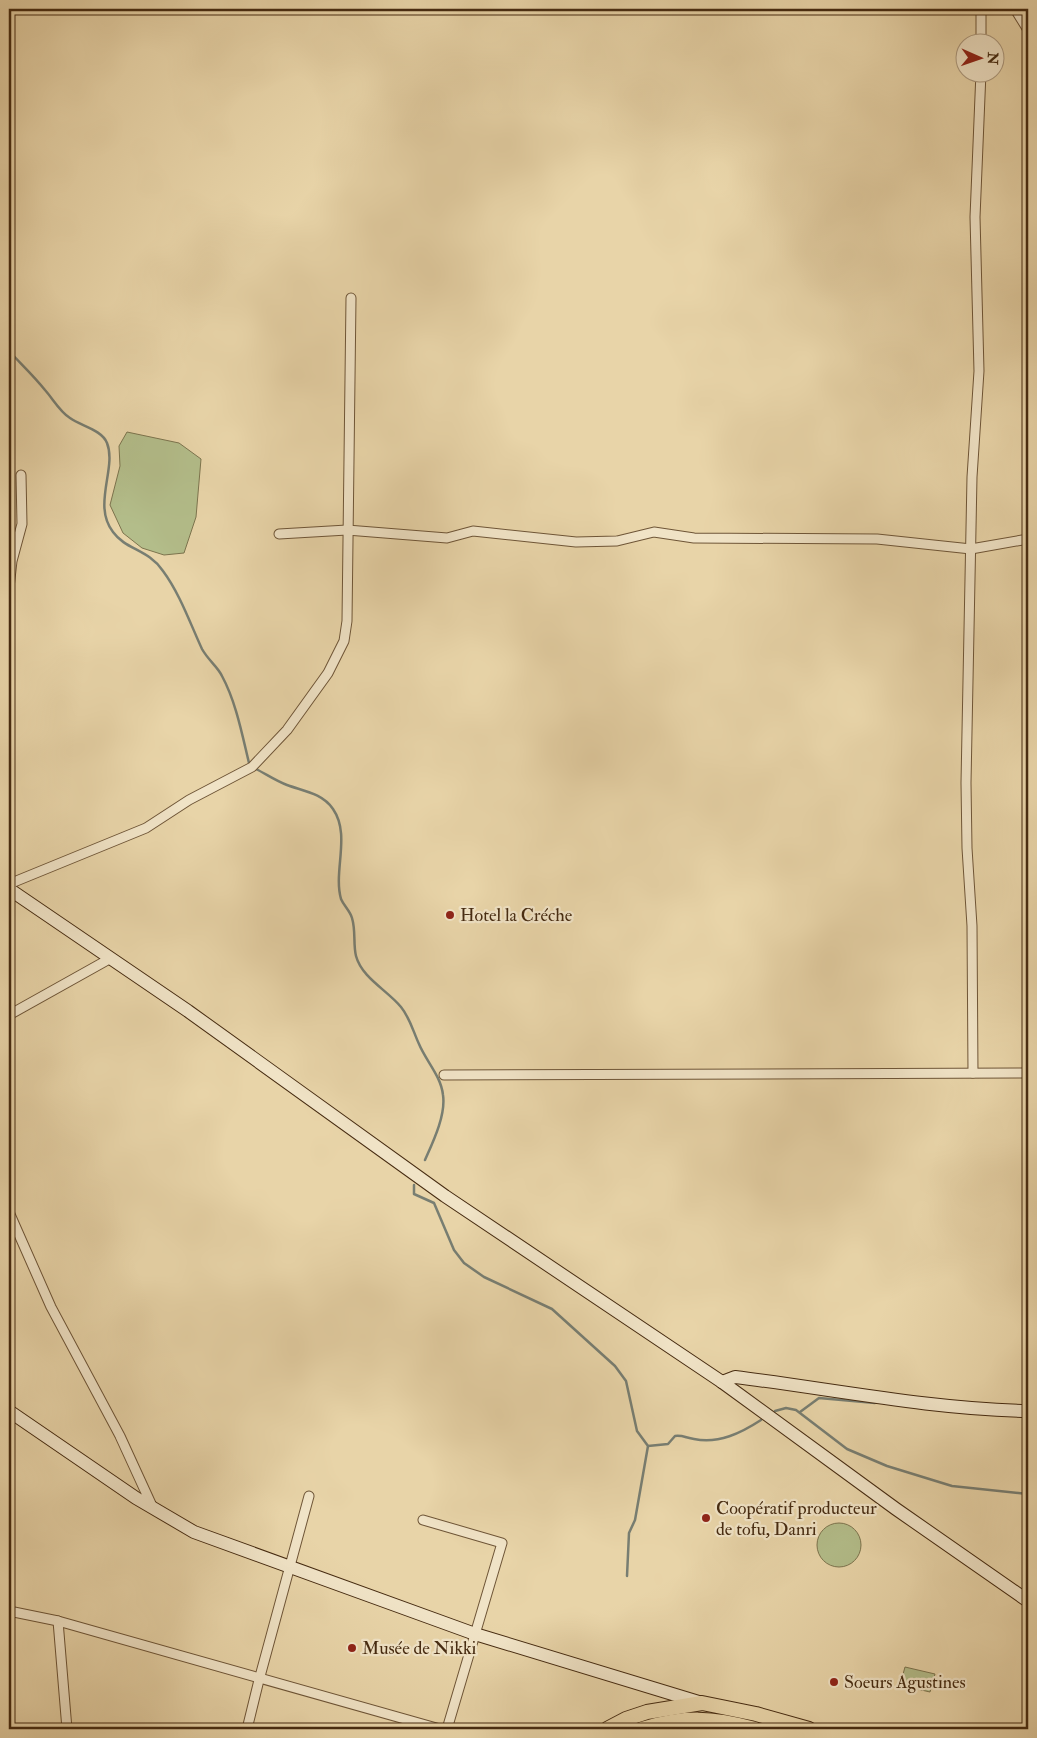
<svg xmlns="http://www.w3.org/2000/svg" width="1037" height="1738" font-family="'IM FELL Double Pica',serif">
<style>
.green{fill:#b3bd8a;stroke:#7c744e}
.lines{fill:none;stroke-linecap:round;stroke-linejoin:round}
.stream{stroke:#787e72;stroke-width:2.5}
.street-casing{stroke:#6e5537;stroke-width:11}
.secondary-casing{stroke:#462b11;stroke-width:14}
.primary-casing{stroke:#462b11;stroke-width:16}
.street{stroke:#f0e3c6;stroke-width:9}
.secondary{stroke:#f0e3c6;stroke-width:12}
.primary{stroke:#e8d4a8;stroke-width:14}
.poi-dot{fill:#8f2418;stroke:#f0e3c6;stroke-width:2}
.labels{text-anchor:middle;stroke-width:4.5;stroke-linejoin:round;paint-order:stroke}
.poi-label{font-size:18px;fill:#462b11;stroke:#f0e3c6;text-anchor:start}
</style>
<rect width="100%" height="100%" fill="#e8d4a8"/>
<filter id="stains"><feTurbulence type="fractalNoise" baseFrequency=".004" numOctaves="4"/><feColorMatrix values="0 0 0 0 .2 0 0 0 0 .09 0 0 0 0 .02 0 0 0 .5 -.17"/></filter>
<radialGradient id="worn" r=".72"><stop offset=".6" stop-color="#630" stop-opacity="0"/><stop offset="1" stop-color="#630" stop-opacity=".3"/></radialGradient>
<g class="green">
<path d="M127,432L179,443L201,459L196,517L184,553L164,555L142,548L123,533L110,505L120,466L119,446Z"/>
<circle cx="839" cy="1545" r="22"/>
<path d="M905,1667L935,1674L930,1692L900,1685Z"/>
</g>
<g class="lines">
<g class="stream">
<path d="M9,351C21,364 34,376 45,390C53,399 60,412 70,418C81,426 102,430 107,443C117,468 92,505 113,532C126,550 148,549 163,571C180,594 190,623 202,649C208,660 218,667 222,676C236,702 242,734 249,763"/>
<path d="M256,769C266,774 276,781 287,785C303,791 322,793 333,809C351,835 333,871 341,899C344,906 350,911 352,918C356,931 353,944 356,956C362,978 387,990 401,1007C410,1018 413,1031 419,1044C426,1061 441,1076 443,1095C446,1115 433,1142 425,1160"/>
<path d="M414,1185V1194L434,1203L454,1250L464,1263L484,1277L552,1309L615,1366L626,1381L637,1431L648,1446L635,1520L629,1533L627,1576"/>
<path d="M775,1411L786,1408L796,1410L847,1449L887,1466L952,1486L1028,1494"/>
<path d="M800,1412L819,1398L875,1403"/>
<path d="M648,1446L668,1444L675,1436C683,1435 686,1438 694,1439C719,1444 741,1433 761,1420"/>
</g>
<g class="street-casing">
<g id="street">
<path d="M1015,9L1028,30"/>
<path d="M981,42V9"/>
<path d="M279,534L347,530L447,538L473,531L576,542L617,541L654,532L694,538L877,539L971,549L1028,539"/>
<path d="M9,588L12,561L22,524L21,475"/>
<path d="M9,884L146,828L189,800L252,767L287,730L328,673L344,641L347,621L351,298"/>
<path d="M9,1015L111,958"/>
<path d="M973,1073L972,926L967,848L966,783L972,477L979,371L975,217L981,72"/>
<path d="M444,1075L1028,1073"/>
<path d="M9,1212L51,1307L120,1436L153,1508"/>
<path d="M423,1520L502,1543L447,1729"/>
<path d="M9,1611L58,1621L440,1729"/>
<path d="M58,1621L67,1729"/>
<path d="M247,1729L259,1680L309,1496"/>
</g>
</g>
<g class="secondary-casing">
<g id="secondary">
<path d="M9,889L188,1011L445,1196L722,1382L896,1509L1028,1601"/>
<path d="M722,1382L735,1377C832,1389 930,1409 1028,1411"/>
<path d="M9,1411L136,1498L194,1532L475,1634L702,1703"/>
</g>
</g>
<g class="primary-casing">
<g id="primary">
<path d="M607,1729L626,1719L647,1712L702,1703L756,1714L809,1729"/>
<path d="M642,1729C685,1716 712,1717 755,1729"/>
</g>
</g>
<use href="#street" class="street"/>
<use href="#secondary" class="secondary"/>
<use href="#primary" class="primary"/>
</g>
<g class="poi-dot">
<circle cx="450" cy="915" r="5"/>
<circle cx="706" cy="1518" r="5"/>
<circle cx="352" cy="1648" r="5"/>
<circle cx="834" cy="1682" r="5"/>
</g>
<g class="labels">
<g class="poi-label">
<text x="460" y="921">Hotel la Créche</text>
<text x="716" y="1514">Coopératif producteur<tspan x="716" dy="21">de tofu, Danri</tspan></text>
<text x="362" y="1654">Musée de Nikki</text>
<text x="844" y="1688">Soeurs Agustines</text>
</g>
</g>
<rect width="1037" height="1738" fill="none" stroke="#e8d4a8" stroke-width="30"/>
<rect x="10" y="10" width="1017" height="1718" fill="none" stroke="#462b11" stroke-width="2.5"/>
<rect x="15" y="15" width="1007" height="1708" fill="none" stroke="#462b11"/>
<g transform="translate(980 58) rotate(92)"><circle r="24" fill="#f0e3c6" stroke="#ac997e"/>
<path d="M0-4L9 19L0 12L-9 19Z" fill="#8f2418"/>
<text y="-8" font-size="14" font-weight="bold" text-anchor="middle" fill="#462b11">N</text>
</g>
<rect width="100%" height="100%" filter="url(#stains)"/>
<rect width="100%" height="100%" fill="url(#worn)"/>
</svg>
